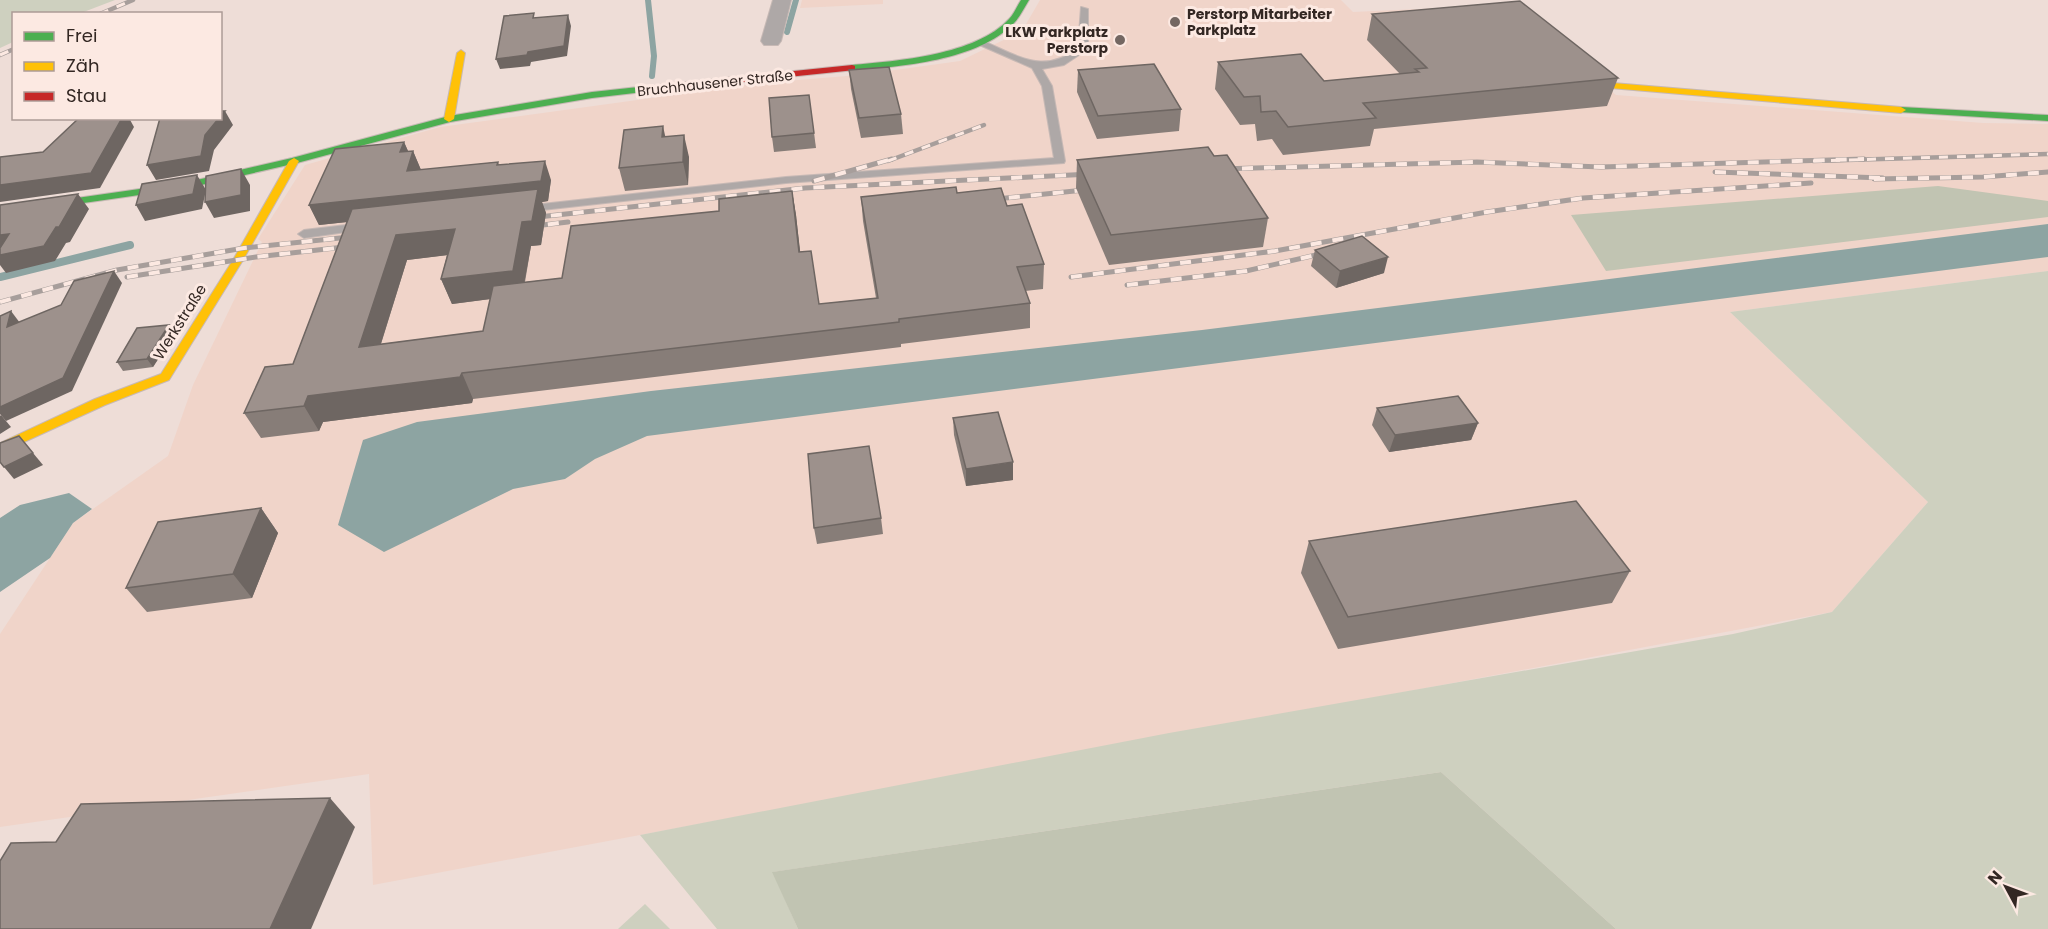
<svg xmlns="http://www.w3.org/2000/svg" width="2048" height="929" font-family="Poppins,sans-serif">
<style>
.built{fill:#f0d4c9}
.green{fill:#ced0bf}
.forest{fill:#c1c4b2}
.water{fill:#8da4a2}
.lines{fill:none;stroke-linecap:round;stroke-linejoin:round}
.stream-far1{stroke:#8da4a2;stroke-width:6}
.stream{stroke:#8da4a2;stroke-width:8}
.lane-casing{stroke:#c7b9b5;stroke-width:2}
.street-casing{stroke:#c7b9b5;stroke-width:2}
.fast-casing{stroke:#c7b9b5;stroke-width:2}
.slow-casing{stroke:#c7b9b5;stroke-width:2}
.jam-casing{stroke:#c7b9b5;stroke-width:2}
.lane{fill:#aea8a7;fill-rule:evenodd}
.street{fill:#aea8a7;fill-rule:evenodd}
.fast{fill:#4caf50;fill-rule:evenodd}
.slow{fill:#ffc107;fill-rule:evenodd}
.jam{fill:#c62828;fill-rule:evenodd}
.rail-far1-casing{stroke:#a79e9b;stroke-width:4.5}
.rail-casing{stroke:#a79e9b;stroke-width:5}
.rail-far1{stroke:#fce9e2;stroke-width:3;stroke-dasharray:9;stroke-linecap:butt}
.rail{stroke:#fce9e2;stroke-width:4;stroke-dasharray:11;stroke-linecap:butt}
.wall{fill:#877d78;fill-rule:evenodd}
.shaded-wall{fill:#6e6662}
.building{fill:#9d918c;stroke:#6e6662;stroke-width:1.5}
.poi-dot{fill:#746762;stroke:#fce9e2;stroke-width:2}
.labels{text-anchor:middle;stroke-width:6;stroke-linejoin:round;paint-order:stroke}
.far-poi-label{font-size:14px;font-weight:bold;fill:#332723;stroke:#fce9e2;text-anchor:start}
.far-street-label{font-size:14px;fill:#332723;stroke:#fce9e2}
.street-label{font-size:15px;fill:#332723;stroke:#fce9e2}
</style>
<rect width="100%" height="100%" fill="#eeddd7"/>
<g class="built">
<path d="M802,0H883V4L800,8Z"/>
<path d="M1040,0H1341L1353,12L1507,5L1616,95L1983,123L2048,124V271L1730,312L1928,502L1832,612L373,885L369,774L0,827V634L73,523L168,456L193,385L262,242L258,239L305,165L440,127L761,83L859,75L960,61L1022,31Z"/>
</g>
<g class="green">
<path d="M0,0H115L81,13L14,14L13,42L0,48Z"/>
<path d="M2048,271V929H1616L1441,772L773,872L798,929H717L640,835L1169,733L1733,634L1832,612L1928,502L1730,312Z"/>
<path d="M645,904L670,929H618Z"/>
</g>
<g class="forest">
<path d="M1938,186L2048,201V217L1606,271L1571,215Z"/>
<path d="M1441,772L1616,929H798L772,872Z"/>
</g>
<g class="water">
<path d="M2048,224V257L647,436L595,459L565,479L513,489L384,552L338,525L363,440L417,422L651,391L1202,330Z"/>
<path d="M69,493L92,509L73,523L50,558L0,592V518L20,505Z"/>
</g>
<g class="lines">
<g class="stream-far1">
<path d="M648,0L654,56L652,76"/>
<path d="M787,32L796,0"/>
</g>
<path class="stream" d="M0,277L130,245"/>
<g class="lane-casing">
<g id="lane">
<path d="M1081,7L1088,9V49L1064,65L1042,69L1052,86L1065,161L1064,163L786,183L524,212L518,209L524,206L786,177L1054,158L1042,86L1032,68L975,43L983,41C1019,56 1043,75 1078,48Z"/>
<path d="M363,223L369,227L367,229L304,238L298,234L304,230Z"/>
</g>
</g>
<g class="street-casing">
<path id="street" d="M773,0H791L781,41L778,45H764L761,41Z"/>
</g>
<g class="fast-casing">
<g id="fast">
<path d="M1021,0H1029C1024,8 1020,17 1014,23C978,61 901,66 852,71L848,68L852,65C897,61 976,55 1009,19C1014,14 1017,6 1021,0Z"/>
<path d="M666,84L670,87L669,89L592,98L450,122L297,163L188,188L0,215V209L188,182L292,158L449,116L592,92Z"/>
<path d="M1901,107L2048,115V121L1898,112V108Z"/>
</g>
</g>
<g class="slow-casing">
<g id="slow">
<path d="M461,50L465,53L454,119L449,122L444,119L457,53Z"/>
<path d="M1613,83L1901,107L1906,110L1901,113L1610,88L1609,86Z"/>
<path d="M294,158L299,161L243,260L169,380L105,405L0,453V443L95,399L161,374L233,260L289,161Z"/>
</g>
</g>
<g class="jam-casing">
<path id="jam" d="M852,65L855,66V70L666,90L662,87L666,84Z"/>
</g>
<use href="#lane" class="lane"/>
<use href="#street" class="street"/>
<use href="#fast" class="fast"/>
<use href="#slow" class="slow"/>
<use href="#jam" class="jam"/>
<g class="rail-far1-casing">
<g id="rail-far1">
<path d="M100,14L133,0"/>
<path d="M0,55L14,49"/>
<path d="M888,161L984,125"/>
<path d="M1813,161L2048,154"/>
</g>
</g>
<g class="rail-casing">
<g id="rail">
<path d="M1220,169L1477,162L1601,167L1864,159"/>
<path d="M1715,172L1883,178"/>
<path d="M1874,179L1983,177L2048,172"/>
<path d="M814,181L892,159"/>
<path d="M987,200L1094,189"/>
<path d="M529,218L805,188L1091,174"/>
<path d="M526,227L568,222"/>
<path d="M127,277L256,257L353,246"/>
<path d="M1071,277L1275,251L1487,212L1583,198L1811,183"/>
<path d="M1127,285L1246,271L1329,252"/>
<path d="M0,302L117,270L244,248L359,236"/>
</g>
</g>
<use href="#rail-far1" class="rail-far1"/>
<use href="#rail" class="rail"/>
</g>
<g class="wall">
<path d="M1372,14L1618,78L1607,106L1374,129L1370,146L1283,155L1272,139L1257,141L1255,124L1240,125L1215,89L1218,62L1324,81L1400,74L1367,40Z"/>
<path d="M849,70L901,114L903,134L861,138L851,89Z"/>
<path d="M1078,70L1181,109L1179,131L1097,139L1077,92Z"/>
<path d="M809,95L816,148L774,152L772,137Z"/>
<path d="M665,136L689,157L688,185L625,191L619,168Z"/>
<path d="M404,142L408,151H413L421,170L498,162L499,165L551,180L548,201L542,202L546,213L541,245L531,246L525,282L562,278L719,211L792,191L796,215L800,252L819,304L876,298L863,221L861,197L957,193L1007,206L1044,264L1043,289L1025,291L1030,303V328L901,344V347L473,399L472,403L323,422L319,431L261,438L244,413L293,364L347,222L319,225L309,205ZM447,255L441,279L452,304L490,299L483,331L381,344L407,260Z"/>
<path d="M1077,160L1268,218L1263,247L1109,265L1076,188Z"/>
<path d="M1315,250L1384,273L1336,288L1311,266Z"/>
<path d="M175,333L153,367L123,371L117,362Z"/>
<path d="M1377,408L1478,423L1471,440L1389,452L1372,425Z"/>
<path d="M953,418L1013,480L966,486L954,435Z"/>
<path d="M261,508L278,533L252,598L147,612L126,588Z"/>
<path d="M881,518L883,534L817,544L814,528Z"/>
<path d="M1309,541L1630,571L1612,603L1338,649L1301,573Z"/>
</g>
<g class="shaded-wall">
<path d="M568,15L571,26L567,56L531,62L530,66L500,69L496,59L528,52Z"/>
<path d="M225,111L233,125L214,150L209,171L156,180L147,165L205,135L219,118H220V116Z"/>
<path d="M122,118H129L134,127L100,188L0,202V185Z"/>
<path d="M663,126L668,149L662,137Z"/>
<path d="M684,135L689,157L688,185L683,162Z"/>
<path d="M404,142L411,158L413,151L421,170L415,191L400,152Z"/>
<path d="M545,161L551,180L548,201L542,202L546,213L541,245L531,246L522,295L452,304L441,279L522,222L535,202L319,225L309,205Z"/>
<path d="M241,169L250,185V211L214,218L205,202Z"/>
<path d="M197,175L206,190L202,209L145,221L136,205Z"/>
<path d="M792,191L796,215L803,277L799,252Z"/>
<path d="M78,194L89,209L70,242L66,243L55,261L6,273L0,265V255Z"/>
<path d="M455,229L465,253L407,260L372,372L359,347L396,235Z"/>
<path d="M9,234L0,252V235Z"/>
<path d="M1388,257L1384,273L1336,288L1340,271Z"/>
<path d="M114,271L122,283L72,391L6,421L0,414V407Z"/>
<path d="M11,311L20,323L7,327Z"/>
<path d="M169,325L175,333L153,367L147,359Z"/>
<path d="M462,373L473,399L472,403L323,422L319,431L304,406L308,396Z"/>
<path d="M1,415L11,427L0,434V416Z"/>
<path d="M1478,423L1471,440L1389,452L1395,435Z"/>
<path d="M33,453L43,465L14,479L4,467Z"/>
<path d="M1013,462V480L966,486V469Z"/>
<path d="M261,508L278,533L252,598L233,574Z"/>
<path d="M330,798L355,827L311,929H270Z"/>
</g>
<g class="building">
<path d="M1520,1L1618,78L1363,103L1376,118L1288,127L1276,111L1261,112L1260,96L1244,97L1218,62L1301,54L1324,81L1419,72L1415,69L1427,68L1372,14Z"/>
<path d="M534,13L533,18L568,15L564,46L528,52L527,55L496,59L504,16Z"/>
<path d="M1154,64L1181,109L1098,116L1078,70Z"/>
<path d="M889,67L901,114L859,118L849,70Z"/>
<path d="M809,95L814,133L772,137L769,98Z"/>
<path d="M220,111H225L220,116Z"/>
<path d="M79,118H122L91,173L0,185V157L43,152Z"/>
<path d="M160,118H219L205,135L201,156L147,165Z"/>
<path d="M663,126L662,137L684,135L683,162L619,168L624,130Z"/>
<path d="M404,142L400,152L413,151L407,171L498,162L497,165L545,161L541,181L309,205L335,149Z"/>
<path d="M1208,147L1214,156L1227,155L1268,218L1111,235L1077,160Z"/>
<path d="M241,169V195L205,202L206,176Z"/>
<path d="M197,175L193,194L136,205L142,184Z"/>
<path d="M956,187L957,193L1001,188L1007,206L1022,204L1044,264L1017,267L1030,303L899,319V322L462,373L460,377L308,396L304,406L244,413L265,367L293,364L352,209L538,189L532,221L522,222L513,271L441,279L455,229L396,235L359,347L483,331L493,286L562,278L571,226L719,211V199L792,191L799,252L811,251L819,304L878,298L861,197Z"/>
<path d="M78,194L59,227H56L44,246L0,255V248L9,234L0,235V205Z"/>
<path d="M1362,236L1388,257L1340,271L1315,250Z"/>
<path d="M114,271L63,378L0,407V316L11,311L7,327L61,305L74,281Z"/>
<path d="M169,325L147,359L117,362L137,328Z"/>
<path d="M1458,396L1478,423L1395,435L1377,408Z"/>
<path d="M998,412L1013,462L966,469L953,418Z"/>
<path d="M19,436L33,453L4,467L0,462V443Z"/>
<path d="M869,446L881,518L814,528L808,454Z"/>
<path d="M1576,501L1630,571L1348,617L1309,541Z"/>
<path d="M261,508L233,574L126,588L158,522Z"/>
<path d="M330,798L270,929H0V861L11,843L56,842L81,804Z"/>
</g>
<g class="poi-dot">
<circle cx="1175" cy="22" r="6"/>
<circle cx="1120" cy="40" r="6"/>
</g>
<g class="labels">
<g class="far-poi-label">
<text x="1187" y="19">Perstorp Mitarbeiter<tspan x="1187" dy="16">Parkplatz</tspan></text>
<text x="1108" y="37" text-anchor="end">LKW Parkplatz<tspan x="1108" dy="16">Perstorp</tspan></text>
</g>
<g class="far-street-label">
<text transform="translate(715 83) rotate(-6)" y="5">Bruchhausener Straße</text>
</g>
<g class="street-label">
<text transform="translate(180 322) rotate(-58)" y="5">Werkstraße</text>
</g>
</g>
<rect x="12" y="12" width="210" height="108" fill="#fce9e2" stroke="#ac9b96" stroke-width="1.5"/>
<rect x="24" y="32" width="30" height="9" fill="#4caf50" stroke="#ac9b96" stroke-width="1.5"/>
<text x="66" y="42" font-size="18" fill="#332723">Frei</text>
<rect x="24" y="62" width="30" height="9" fill="#ffc107" stroke="#ac9b96" stroke-width="1.5"/>
<text x="66" y="72" font-size="18" fill="#332723">Zäh</text>
<rect x="24" y="92" width="30" height="9" fill="#c62828" stroke="#ac9b96" stroke-width="1.5"/>
<text x="66" y="102" font-size="18" fill="#332723">Stau</text>
<g transform="translate(2006 887) rotate(311)" stroke="#fce9e2" stroke-width="4.5" paint-order="stroke">
<path d="M0-4.5L10 22L0 15L-10 22Z" fill="#332723"/>
<text y="-9" font-size="16" font-weight="bold" text-anchor="middle" fill="#332723">N</text>
</g>
</svg>
